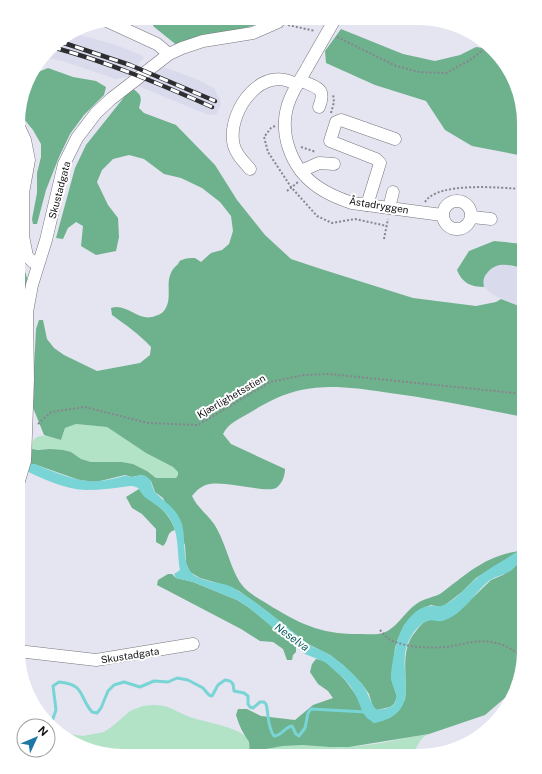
<svg xmlns="http://www.w3.org/2000/svg" width="542" height="774" font-family="'Public Sans',sans-serif">
<style>
.built{fill:#d9dbed}
.green{fill:#b2e3c7}
.forest{fill:#6eb18d}
.water{fill:#78d4d5}
.lines{fill:none;stroke-linecap:round;stroke-linejoin:round}
.stream{stroke:#78d4d5;stroke-width:3}
.minor-casing{stroke:#75767f;stroke-width:13}
.path{stroke:#85868d;stroke-width:2;stroke-dasharray:2 2;stroke-linecap:butt}
.minor{stroke:#fff;stroke-width:12}
.rail-casing{stroke:#2d2e32;stroke-width:4.5}
.rail{stroke:#fff;stroke-width:3;stroke-dasharray:9;stroke-linecap:butt}
.minor-bridge-casing{stroke:#75767f;stroke-width:13;stroke-linecap:butt}
.minor-bridge{stroke:#fff;stroke-width:12}
.labels{text-anchor:middle;stroke-width:4;stroke-linejoin:round;paint-order:stroke}
.street-label{font-size:10px;fill:#111215;stroke:#fff}
.water-label{font-size:11px;font-style:italic;fill:#085b5d;stroke:#fff}
</style>
<rect width="100%" height="100%" fill="#e4e5f0"/>
<g class="built">
<path d="M73,33L116,45L141,55L144,58L138,64L154,71L161,66L194,78L214,88L221,102L220,107L216,115L206,114L138,86L142,81L132,76L116,79L62,61L44,57L54,44Z"/>
<path d="M504,264L524,269V308L493,295L484,287L483,280L486,274L494,266Z"/>
</g>
<g class="green">
<path d="M76,424L107,427L146,453L173,467L178,472V475L176,478H156L147,471L133,464L122,462H91L81,459L71,452L32,449C31,430 49,436 61,440L65,428Z"/>
<path d="M152,705C156,705 160,705 164,706C173,708 181,714 190,717C203,722 239,727 247,738C251,743 249,750 248,756L110,755L59,734L63,733L83,736L104,732L114,725L130,711L143,706Z"/>
<path d="M429,734C419,738 417,747 413,756H254C259,748 273,747 282,746C303,743 325,748 346,747C374,746 402,738 429,734Z"/>
</g>
<g class="forest">
<path d="M156,18H270L262,23L179,47L153,26Z"/>
<path d="M341,29L403,54L435,61L460,55L476,47L490,49L513,77L524,123V156L472,146L445,130L426,101L375,85L326,63L325,51Z"/>
<path d="M48,68L73,77L96,81L106,87L104,95L84,115L70,134L59,157L46,190L37,224H33L32,219L37,193V173L41,157V144L33,130L19,113V109L31,75Z"/>
<path d="M133,89C142,95 142,98 139,108L144,113L176,125L215,165L237,200L265,235L291,259L321,269L413,298L476,306L496,302L501,299L524,308V417C477,408 430,398 383,392C357,388 327,384 301,390C283,394 267,402 251,412C241,418 228,423 223,434L231,444L285,469C285,476 282,484 276,488C266,493 226,481 210,484C202,485 197,490 192,496C197,507 207,514 214,524C226,542 230,569 242,585C248,593 258,598 266,603C299,624 322,635 362,634C369,634 377,635 383,633C396,629 404,613 415,605C422,599 431,598 440,594C467,574 484,556 519,551L476,578L462,592L445,605L440,607L431,605L423,608L399,636L395,648L391,678L397,697L394,704L390,707L377,710L373,707L369,694L362,684L343,665L330,655L308,644L260,606L239,591L228,586L200,578L190,572L186,563L185,545L163,498L155,492L151,481L141,475L132,477L125,475L96,482L79,480L34,464H29L32,449L38,450L50,449L63,450L71,452L81,459L91,462H122L133,464L147,471L156,478H176L178,475V472L173,467L146,453L107,427L76,424L65,428L61,440L44,435L32,405L36,329L39,320H43L47,339L54,348L64,355L97,371L140,363L150,355L151,347C139,334 126,325 112,315L111,308C126,302 140,323 155,316C158,315 161,314 163,312C176,297 160,279 178,264C179,262 180,260 182,260C186,258 191,258 195,258L201,262L211,253L222,250L229,244L233,231L231,216L220,202L202,188L181,178L164,174L144,159L129,155L113,159L102,170L97,182L108,205L118,218L119,237L116,251L96,255L81,246L83,226L76,222L68,228L63,239L56,238L75,168L86,145L129,91Z"/>
<path d="M494,241L524,244V269C511,265 498,261 488,272C483,277 483,281 484,287C471,287 462,283 457,270L469,251Z"/>
<path d="M19,243L20,255L27,278L26,294L19,328Z"/>
<path d="M139,489C144,497 151,500 158,506C166,512 172,521 175,530C166,532 169,541 163,546L156,542V529L142,514L132,508L126,497Z"/>
<path d="M524,560V658L514,685L506,697L485,715L429,734L349,747H330L302,745L283,746L260,750L255,754L249,752C250,739 249,743 244,734C240,728 238,721 236,715L238,709H247L261,716L295,720L313,705L333,698L328,691L318,684L310,672L312,664L316,659C337,660 363,706 374,723L405,700C408,676 399,650 416,631C419,627 423,622 427,621C437,617 448,619 457,613L491,580L503,575L512,569L521,561Z"/>
<path d="M168,574H172L176,578L193,582L237,600L248,607L262,618L296,647V652L293,655L292,660H287L283,649L273,642L260,641L241,629L157,585L158,580Z"/>
</g>
<path class="water" d="M18,456C21,461 29,464 34,464C53,471 77,483 97,481C106,481 115,478 124,476C127,475 130,477 133,477C138,476 142,473 147,477C153,481 151,487 155,492C166,504 176,507 182,524C186,538 182,560 190,571C199,583 220,581 232,587C259,603 283,624 307,643C314,649 324,650 331,656C342,663 354,674 362,684C368,691 371,706 377,710C382,709 390,709 394,704C400,694 392,688 391,678C391,665 397,636 404,625C410,616 420,605 432,606C437,606 440,607 444,605C457,599 466,587 477,578C489,568 502,562 515,553L519,551L524,552V560C519,562 516,566 512,570C505,575 497,576 490,580C477,590 469,605 456,614C452,617 446,620 442,621C437,622 432,619 427,621C421,623 415,630 412,635C390,666 430,712 374,723L367,718L363,713L357,698L351,687L344,679L325,662L305,654L248,607L237,600L193,582L176,578L174,574L180,570C176,547 181,527 162,509C157,505 151,502 146,498C139,493 142,486 130,486C116,488 101,490 86,490C63,489 39,477 18,467Z"/>
<g class="lines">
<path class="stream" d="M51,724L56,710L53,686L59,682C85,684 79,697 92,712L97,713L101,708L108,691L114,685L124,682L140,687L154,681L168,682L177,678L188,680L203,688L209,695L212,696L218,685L225,680L230,681L233,684L234,691L244,693L248,696V704L250,707L253,708L260,702H264L266,704C269,714 267,727 274,736C281,736 285,727 292,726L296,734L299,736L305,728L308,713L311,709L366,712"/>
<g class="minor-casing">
<g id="minor">
<path d="M107,21L157,44L169,54"/>
<path d="M308,66C302,77 295,87 290,99C277,130 290,168 318,187C328,194 340,199 352,203L442,215"/>
<path d="M300,80C316,88 327,87 319,107"/>
<path d="M19,127L25,140L29,160L23,193V236L27,256L33,262L38,264"/>
<path d="M250,169C243,161 234,152 233,141C229,109 263,63 297,85"/>
<path d="M301,171L319,163L334,164"/>
<circle cx="457" cy="215" r="14"/>
<path d="M367,205L380,163L376,159L330,141L336,122L341,120L395,139"/>
<path d="M389,208L393,192"/>
<path d="M472,217L491,219"/>
<path d="M18,484L25,461L28,379L27,312L32,285L46,240L64,164L77,138L96,113L111,99L169,54L182,48L203,41L253,33L278,22L281,18"/>
<path d="M18,651L96,660L193,644"/>
</g>
</g>
<g class="path">
<path d="M288,25L315,31"/>
<path d="M337,37L396,66L419,72L446,73L470,60L488,46"/>
<path d="M331,113L334,102L333,94"/>
<path d="M275,126L271,128L264,137L268,152L291,187L317,216L332,223L355,219L387,226"/>
<path d="M301,147L316,152"/>
<path d="M287,191L298,182"/>
<path d="M425,202C438,181 501,188 524,189"/>
<path d="M384,239L388,219"/>
<path d="M38,424L51,412L85,407L148,423L198,425L270,382L304,375L329,374L524,394"/>
<path d="M380,630C383,633 385,636 389,639C404,648 436,649 453,646C467,643 481,639 496,643C506,645 515,651 523,657"/>
</g>
<use href="#minor" class="minor"/>
<g class="rail-casing">
<g id="rail">
<path d="M58,41L130,65L215,101"/>
<path d="M52,47C108,62 160,84 212,107"/>
</g>
</g>
<use href="#rail" class="rail"/>
<g class="minor-bridge-casing">
<path id="minor-bridge" d="M308,66L335,19"/>
</g>
<use href="#minor-bridge" class="minor-bridge"/>
</g>
<g class="labels">
<g class="street-label">
<text transform="translate(59 190) rotate(-75)" y="4">Skustadgata</text>
<text transform="translate(379 205) rotate(9)" y="4">Åstadryggen</text>
<text transform="translate(231 396) rotate(-30)" y="4">Kjærlighetsstien</text>
<text transform="translate(130 655) rotate(-9)" y="4">Skustadgata</text>
</g>
<g class="water-label">
<text transform="translate(292 637) rotate(36)" y="4">Neselva</text>
</g>
</g>
<path d="M0 0H542V774H0ZM123 25H419A98 98 0 0 1 517 123V651A98 98 0 0 1 419 749H123A98 98 0 0 1 25 651V123A98 98 0 0 1 123 25Z" fill="#fff" fill-rule="evenodd"/>
<g transform="translate(36 738) rotate(46)"><circle r="19" fill="#ffffff" stroke="#a0a0a1"/>
<path d="M0-3L7 15L0 10L-7 15Z" fill="#1d78a6"/>
<text y="-6" font-size="11" font-weight="bold" text-anchor="middle" fill="#111215">N</text>
</g>
</svg>
